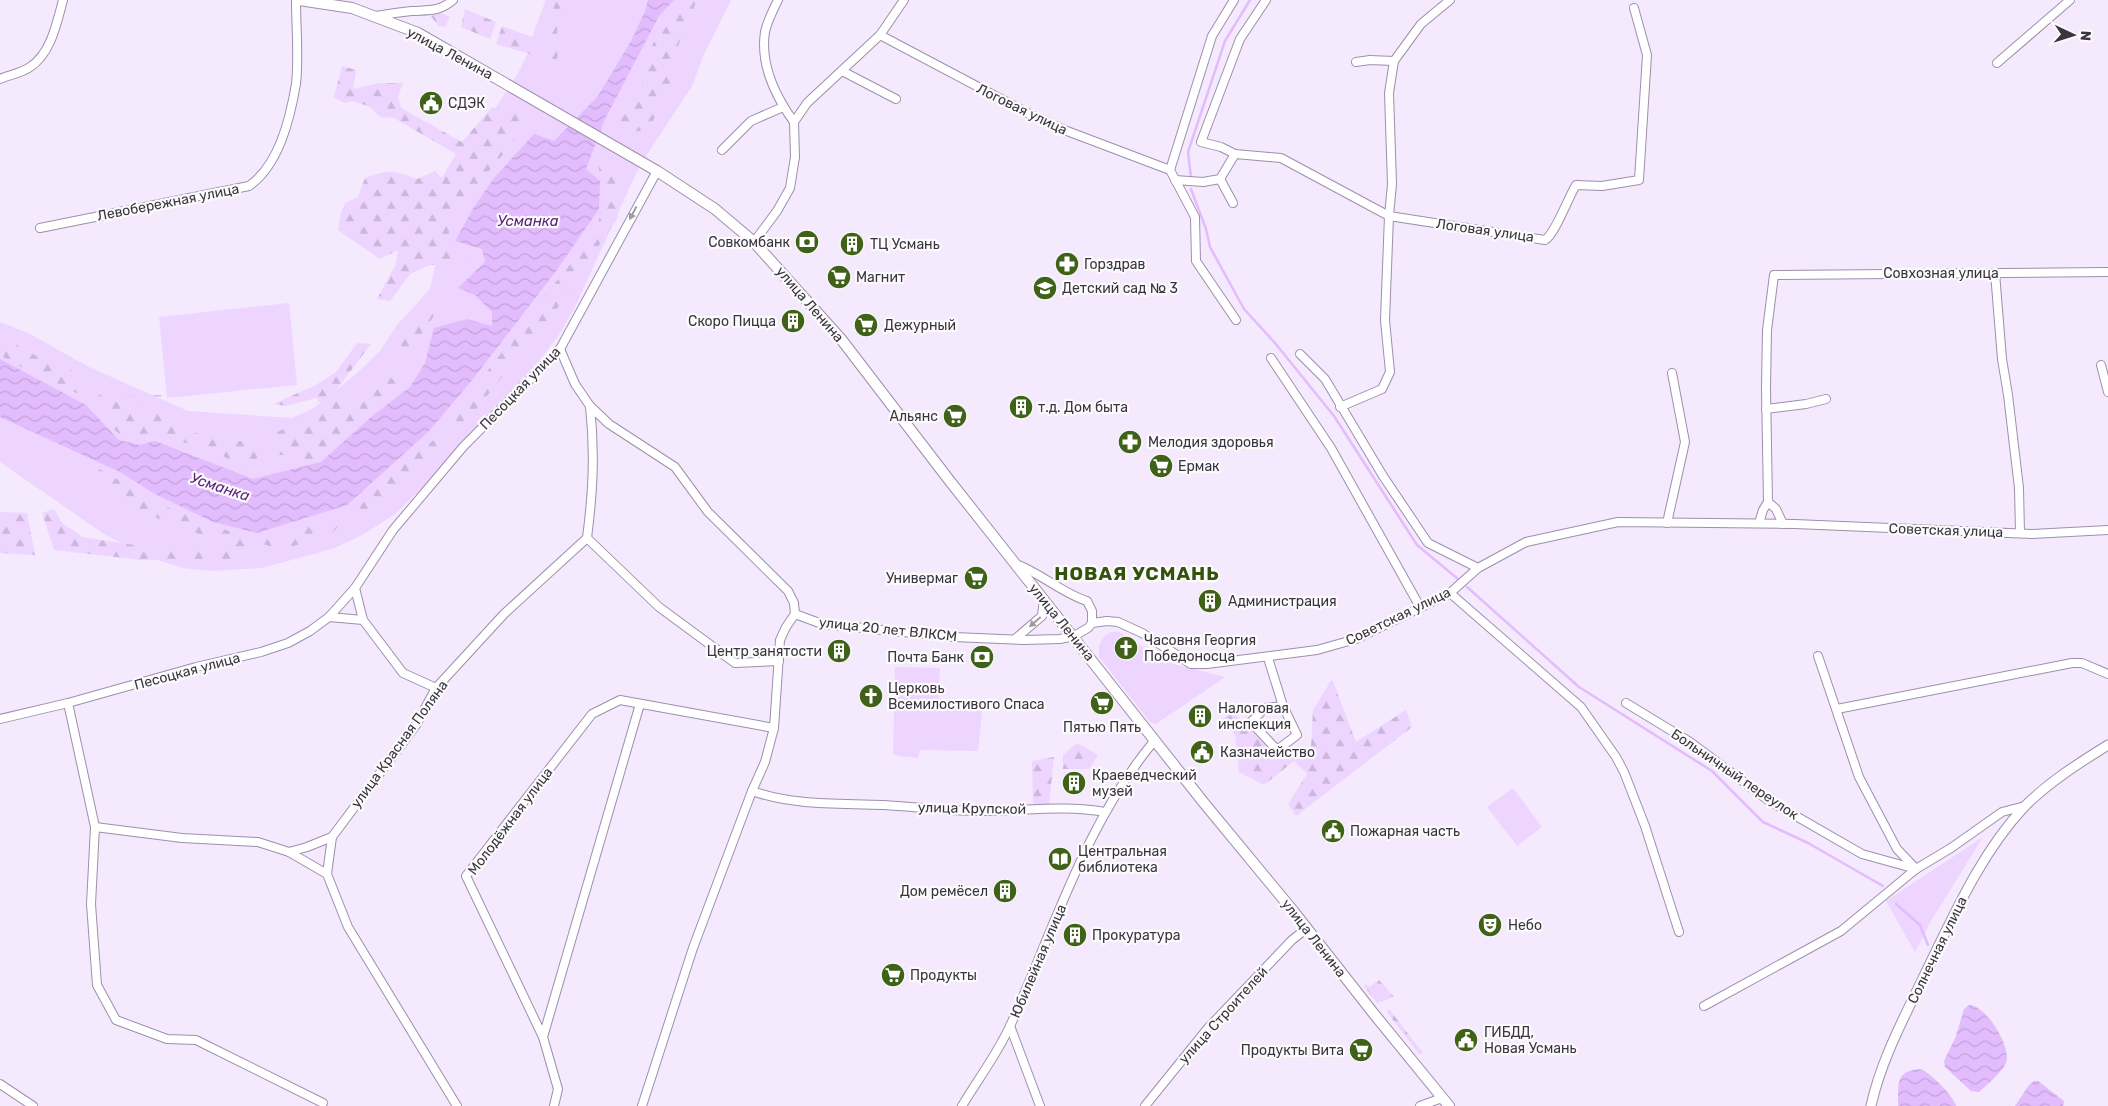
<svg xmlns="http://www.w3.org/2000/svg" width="2108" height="1106" font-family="Rubik,sans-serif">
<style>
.green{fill:#edd5ff}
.forest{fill:url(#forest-firs)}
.water{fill:url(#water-waves)}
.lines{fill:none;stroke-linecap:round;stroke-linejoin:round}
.stream{stroke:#e2bcfd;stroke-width:2.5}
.minor-casing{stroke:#a08eac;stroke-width:10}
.tertiary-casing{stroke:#a08eac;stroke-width:11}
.secondary-casing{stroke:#a08eac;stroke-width:12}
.minor{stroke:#fff;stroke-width:8}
.tertiary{stroke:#fff;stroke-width:9}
.secondary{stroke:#fff;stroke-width:10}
.oneway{fill:#9d9aa0}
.labels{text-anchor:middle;stroke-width:4.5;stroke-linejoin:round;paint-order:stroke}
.street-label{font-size:14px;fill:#3b3440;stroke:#fbfbfb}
.poi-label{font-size:14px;fill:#3b3440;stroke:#fbfbfb;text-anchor:start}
.water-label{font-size:15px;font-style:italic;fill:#5b1e7a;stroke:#fbfbfb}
.district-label{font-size:19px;font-weight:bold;letter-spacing:1px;fill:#33520e;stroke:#fbfbfb}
</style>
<defs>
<pattern id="forest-firs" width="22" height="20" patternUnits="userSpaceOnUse" patternTransform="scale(1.25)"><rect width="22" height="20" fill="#edd5ff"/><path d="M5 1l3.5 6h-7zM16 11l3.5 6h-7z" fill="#ccb7dc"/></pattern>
<pattern id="water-waves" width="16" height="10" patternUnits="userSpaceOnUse" patternTransform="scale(1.25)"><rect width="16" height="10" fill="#e2bcfd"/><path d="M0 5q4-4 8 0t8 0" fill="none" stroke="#c3a2da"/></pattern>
</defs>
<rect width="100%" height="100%" fill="#f5e9fd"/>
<g class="green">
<path d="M546,0H731L704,54L692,86L640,165L574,309L559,335L538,362L452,459L395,514L364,534L335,548L262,568L210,571L182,568L141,554L104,534L0,462V322L28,333L89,367L188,411L292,418L314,408L355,375L380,351L397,325L430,289L439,247L481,130L517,75L531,47L534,31Z"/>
<path d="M289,303L297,385L167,398L159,317Z"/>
<path d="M1111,632H1119L1170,663L1225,677L1156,724L1150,722L1099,657V646L1104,636Z"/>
<path d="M895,667L940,668L939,699L983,702L978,751L920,750L918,758L893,755Z"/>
<path d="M1513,788L1542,827L1517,846L1487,807Z"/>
<path d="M1983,837L1931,921L1915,952L1886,901Z"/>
</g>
<g class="forest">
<path d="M557,0H566C560,12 557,24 557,38C557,50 559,58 555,70L549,64C545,39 546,24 557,0Z"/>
<path d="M681,0H697L676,51L670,86L652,123L644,130L628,133L616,123L626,108L641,92L644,64L660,28L671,11Z"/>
<path d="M465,9L496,22L490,39L461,27Z"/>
<path d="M441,13L450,17L445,27L438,26L431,16Z"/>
<path d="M502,26L535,38L530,54L496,44Z"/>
<path d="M342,66L356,70L353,89L380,83H403L398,96L401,108L462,142L492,107L516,112L526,127L461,204L449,232V245L471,258L450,266L430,265L410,274L390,301L377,299L396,264L398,250L380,259L338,230L340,216L345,203L358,197L365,178C388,169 394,170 417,179L435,171L442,178L456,154L394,118L381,117L368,106L352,101L344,103L334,97Z"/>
<path d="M603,158L614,165L620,181L618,217L558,307L459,431L452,428L449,421L596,230C604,206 603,190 598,164Z"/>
<path d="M450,292L406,357L397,354L400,341L427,306Z"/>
<path d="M0,338L12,342L50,364L70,367L77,379L103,397L164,395L124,409L134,412L181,415L171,421C200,436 216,443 249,441L258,455L252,470L222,456L172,438L124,437L112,428L101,408L87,398L13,363L0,355Z"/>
<path d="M357,343L371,344L334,393L341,399L353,397L370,383L391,378L404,385L363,417L319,458L293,462L285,455H274L271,443L276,433L324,407L316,398L286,406L273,404L316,385L336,372Z"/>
<path d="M447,439C423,474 393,494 360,520L352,516L353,509L409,458L434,440Z"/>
<path d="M87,462L164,506L239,535L250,543L249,556L231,561L142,560L54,550L42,513L54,509L63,524L83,537L146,547H233L139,511L106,489Z"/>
<path d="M0,512L27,513L35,555L0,553Z"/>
<path d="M337,519L344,521L331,534L310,542L280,549L263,544L266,539Z"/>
<path d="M1332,679L1356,742L1406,710L1412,727L1296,816L1288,804L1307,774L1294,761L1264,785L1239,772L1235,735L1222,720L1232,711L1275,754L1287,747L1297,752L1311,747L1313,710Z"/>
<path d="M1077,743L1098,755L1089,769H1063V755Z"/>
<path d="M1054,757L1049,805L1033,804L1032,761Z"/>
<path d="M1379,980L1394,997L1377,1003L1364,986L1366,984L1369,987Z"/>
<path d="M1389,1009L1423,1053L1419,1054L1387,1012Z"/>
</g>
<g class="water">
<path d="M648,0H674L659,16L605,119L586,169L600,181L599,209L556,271L473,379L428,432L347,505L257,533L213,522L155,494L120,472L0,417V359L86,405L119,440L140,445L155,441L253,479L321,462L371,417L410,387L425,363L434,328L467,319L492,326V312L475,295L458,288L485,262L482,249L455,241L474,207L494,178L534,134L554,141L598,96L631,41L645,11Z"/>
<path d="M1969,1005C1986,1005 2012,1047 2006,1063C2003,1071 1986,1086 1979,1092L1971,1091L1945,1067L1944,1061L1956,1036L1964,1009Z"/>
<path d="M1921,1069C1931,1074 1953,1095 1956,1106H1898C1899,1084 1894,1071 1921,1069Z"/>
<path d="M2034,1081H2038L2064,1101L2063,1106H2015L2029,1085Z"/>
</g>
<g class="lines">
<g class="stream">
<path d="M1191,177L1188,152L1225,41L1250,0"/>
<path d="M1191,189L1206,229L1210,247L1244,309L1275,343L1334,416L1417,545L1458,579"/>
<path d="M1467,587L1579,687L1712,771L1763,822L1808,843L1883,886"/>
<path d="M1896,904L1920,925L1928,945"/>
</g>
<g class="minor-casing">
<g id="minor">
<path d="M778,0C773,10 767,22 765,32C760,64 776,97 794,122"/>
<path d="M1234,0L1212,36L1170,170L1195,217L1196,261L1236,320"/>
<path d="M376,16C388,14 400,12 412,11C430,10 439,12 453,0"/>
<path d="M880,35L1037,118L1067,131L1170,170"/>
<path d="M1356,62L1370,60L1394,61"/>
<path d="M1997,63L2070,0"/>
<path d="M842,71L896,99"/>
<path d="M0,79C9,75 22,73 30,67C51,54 57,22 63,0"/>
<path d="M722,150L751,121L783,107"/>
<path d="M1235,154L1221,147L1201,142L1240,39L1266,0"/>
<path d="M1220,179L1233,203"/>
<path d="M1175,180L1203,182L1220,179L1235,154L1281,158L1389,216L1545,240C1555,234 1568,198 1576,185L1602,186L1639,180L1647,55L1634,8"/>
<path d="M40,228L249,186C279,165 290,119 296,84C299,58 296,27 296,0"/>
<path d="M754,242L777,211L790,188L795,157L794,122L807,103L880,35L904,0"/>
<path d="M1995,273L2002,359L2008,395L2019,488L2020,533"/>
<path d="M560,349L575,384L590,406L609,424L675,467L708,512L788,591L794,603L795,614"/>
<path d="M1300,354L1325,379L1383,476L1428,543L1478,568"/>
<path d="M1271,358L1331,448L1420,607"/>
<path d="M2101,365L2108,392"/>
<path d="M590,406C595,453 593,491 587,538L659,607L735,663L779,661"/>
<path d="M1340,407L1382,389L1390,372L1385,320L1389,216L1392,184L1389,93L1394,61L1421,24L1450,0"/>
<path d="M1766,409L1806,404L1826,399"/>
<path d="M1667,523L1685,442L1672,373"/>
<path d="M1759,523L1763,510L1768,502"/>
<path d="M1783,524L1776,509L1768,502L1766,388L1767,330L1774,275L2108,272"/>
<path d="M1016,564C1042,574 1062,593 1087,601L1092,611V623"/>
<path d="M355,588L363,620L403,673L436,688"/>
<path d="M1450,593L1581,707L1616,757L1624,772L1645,826L1679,932"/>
<path d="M795,614L822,624L954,637L1024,640L1060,639L1074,636L1088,628L1092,623L1107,621L1118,622L1142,633L1191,664H1207L1317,650L1356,639L1450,593L1478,568L1526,542L1618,522L1795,524L2032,534L2108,530"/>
<path d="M329,617L363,620"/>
<path d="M1015,639L1042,616L1044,599"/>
<path d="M1818,656L1859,777L1897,849L1916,869"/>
<path d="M1268,658L1283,706L1265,708L1251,722L1277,750L1297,735L1283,706"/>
<path d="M68,703L95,827L91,904L97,985L116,1020L167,1039L196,1040L323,1103"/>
<path d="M1626,703L1690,742L1768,800L1862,854L1916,869"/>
<path d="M1837,709L2072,663H2082L2108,674"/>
<path d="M0,719L68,703L196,667L261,652L288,643L310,631L329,617L355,588L393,530L463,447L560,349L657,171"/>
<path d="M752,791C795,806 839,803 884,805C917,807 950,811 983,811C1024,811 1065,805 1105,812"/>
<path d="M95,827L182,838L258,842L289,852L307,847L332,837L416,725L436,688L504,614L587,538"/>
<path d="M289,852L327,874L348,927L457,1106"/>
<path d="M327,874L332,837"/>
<path d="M1704,1006L1841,931L1916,869L1951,848L2002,812L2025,806"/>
<path d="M1010,1026L1040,1106"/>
<path d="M543,1037L466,876L592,714L620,700L774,728"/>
<path d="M0,1084L33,1106"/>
<path d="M554,1106L558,1089L543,1037L640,704"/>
<path d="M642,1106L693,948L752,791L765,762L774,728L780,640L786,627L795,614"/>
<path d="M962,1106C978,1079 998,1053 1011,1024C1054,929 1086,822 1155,740"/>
<path d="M1145,1106L1208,1028L1292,940L1307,928"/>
<path d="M1420,1106L1442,1098"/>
</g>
</g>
<g class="tertiary-casing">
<path id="tertiary" d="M1871,1106C1881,1060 1904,1018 1924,976C1953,917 1980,854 2025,806C2049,782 2079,763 2108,745"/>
</g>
<g class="secondary-casing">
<path id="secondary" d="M299,0L352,8L418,33L657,171L715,209L754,242L841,339L949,480L1204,803L1294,912L1374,1014L1449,1106"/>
</g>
<use href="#minor" class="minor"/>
<use href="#tertiary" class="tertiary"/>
<use href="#secondary" class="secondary"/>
</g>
<defs><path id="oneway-solid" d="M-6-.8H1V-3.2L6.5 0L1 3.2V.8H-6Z" transform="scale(1.25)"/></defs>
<g class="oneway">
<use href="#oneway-solid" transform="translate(633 213) rotate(118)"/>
<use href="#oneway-solid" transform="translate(1035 622) rotate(139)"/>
</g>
<defs>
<g id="civic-disc" transform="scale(1.25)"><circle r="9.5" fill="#3f6218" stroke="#fbfbfb"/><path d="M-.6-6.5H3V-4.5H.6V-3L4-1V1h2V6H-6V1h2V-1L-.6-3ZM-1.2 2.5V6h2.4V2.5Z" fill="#fff"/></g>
<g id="bank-disc" transform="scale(1.25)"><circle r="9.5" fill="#3f6218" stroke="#fbfbfb"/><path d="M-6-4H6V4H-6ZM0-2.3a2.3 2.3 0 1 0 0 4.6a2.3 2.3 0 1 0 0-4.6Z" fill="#fff"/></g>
<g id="building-disc" transform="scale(1.25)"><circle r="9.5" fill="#3f6218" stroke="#fbfbfb"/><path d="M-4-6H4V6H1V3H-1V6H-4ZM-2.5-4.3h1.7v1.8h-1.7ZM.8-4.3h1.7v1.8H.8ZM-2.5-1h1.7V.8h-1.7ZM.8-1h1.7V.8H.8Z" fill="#fff"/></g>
<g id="pharmacy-disc" transform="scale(1.25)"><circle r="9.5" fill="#3f6218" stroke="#fbfbfb"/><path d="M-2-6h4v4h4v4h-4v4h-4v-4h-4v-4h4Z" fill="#fff"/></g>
<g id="supermarket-disc" transform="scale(1.25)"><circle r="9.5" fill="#3f6218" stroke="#fbfbfb"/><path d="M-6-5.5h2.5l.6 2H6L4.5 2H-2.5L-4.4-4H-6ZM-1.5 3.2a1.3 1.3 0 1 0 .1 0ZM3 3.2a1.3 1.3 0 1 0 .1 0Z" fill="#fff"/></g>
<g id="school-disc" transform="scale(1.25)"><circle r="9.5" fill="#3f6218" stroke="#fbfbfb"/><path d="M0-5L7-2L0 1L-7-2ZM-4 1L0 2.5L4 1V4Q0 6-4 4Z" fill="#fff"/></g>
<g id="church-disc" transform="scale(1.25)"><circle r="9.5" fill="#3f6218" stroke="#fbfbfb"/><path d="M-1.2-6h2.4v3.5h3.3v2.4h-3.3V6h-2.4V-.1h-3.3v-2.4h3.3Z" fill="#fff"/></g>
<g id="library-disc" transform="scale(1.25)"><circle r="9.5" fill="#3f6218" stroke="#fbfbfb"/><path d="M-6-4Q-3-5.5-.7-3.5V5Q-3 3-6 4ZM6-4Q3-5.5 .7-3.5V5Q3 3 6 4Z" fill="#fff"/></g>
<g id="theatre-disc" transform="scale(1.25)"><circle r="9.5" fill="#3f6218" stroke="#fbfbfb"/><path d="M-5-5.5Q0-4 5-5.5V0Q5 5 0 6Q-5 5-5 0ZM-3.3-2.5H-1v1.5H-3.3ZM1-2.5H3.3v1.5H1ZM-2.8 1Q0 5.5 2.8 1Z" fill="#fff"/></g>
</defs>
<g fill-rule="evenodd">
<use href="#civic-disc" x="431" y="103"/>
<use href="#bank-disc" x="807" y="242"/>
<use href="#building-disc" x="852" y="244"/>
<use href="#pharmacy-disc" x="1067" y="264"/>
<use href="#supermarket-disc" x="839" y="277"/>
<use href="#school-disc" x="1045" y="288"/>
<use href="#building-disc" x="793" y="321"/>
<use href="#supermarket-disc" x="866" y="325"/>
<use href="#building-disc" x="1021" y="407"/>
<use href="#supermarket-disc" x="955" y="416"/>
<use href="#pharmacy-disc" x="1130" y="442"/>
<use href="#supermarket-disc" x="1161" y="466"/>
<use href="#supermarket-disc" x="976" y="578"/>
<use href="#building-disc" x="1210" y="601"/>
<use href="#church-disc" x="1126" y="648"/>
<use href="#building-disc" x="839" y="651"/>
<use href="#bank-disc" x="982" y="657"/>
<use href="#church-disc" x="871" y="696"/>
<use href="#supermarket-disc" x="1102" y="703"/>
<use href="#building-disc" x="1200" y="716"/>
<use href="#civic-disc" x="1202" y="752"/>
<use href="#building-disc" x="1074" y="783"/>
<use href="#civic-disc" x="1333" y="831"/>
<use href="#library-disc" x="1060" y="859"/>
<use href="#building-disc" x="1005" y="891"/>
<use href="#theatre-disc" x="1490" y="925"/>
<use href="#building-disc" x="1075" y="935"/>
<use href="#supermarket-disc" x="893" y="975"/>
<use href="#civic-disc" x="1466" y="1040"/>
<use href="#supermarket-disc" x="1361" y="1050"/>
</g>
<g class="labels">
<g class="street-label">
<text transform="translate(450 53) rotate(28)" y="5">улица Ленина</text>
<text transform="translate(1022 109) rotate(26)" y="5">Логовая улица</text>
<text transform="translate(168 202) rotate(-11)" y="5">Левобережная улица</text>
<text transform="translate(1485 230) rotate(8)" y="5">Логовая улица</text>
<text x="1941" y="278">Совхозная улица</text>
<text transform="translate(810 304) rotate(49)" y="5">улица Ленина</text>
<text transform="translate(520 388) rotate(-46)" y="5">Песоцкая улица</text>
<text transform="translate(1946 530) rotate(2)" y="5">Советская улица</text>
<text transform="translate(1398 616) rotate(-26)" y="5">Советская улица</text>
<text transform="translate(1062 622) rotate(51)" y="5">улица Ленина</text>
<text transform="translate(888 629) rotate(6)" y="5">улица 20 лет ВЛКСМ</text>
<text transform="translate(187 671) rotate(-15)" y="5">Песоцкая улица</text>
<text transform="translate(399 744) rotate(-54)" y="5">улица Красная Поляна</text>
<text transform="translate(1735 774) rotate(34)" y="5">Больничный переулок</text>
<text transform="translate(972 808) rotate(1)" y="5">улица Крупской</text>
<text transform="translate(510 821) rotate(-53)" y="5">Молодёжная улица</text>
<text transform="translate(1314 938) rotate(52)" y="5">улица Ленина</text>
<text transform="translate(1937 950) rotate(-64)" y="5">Солнечная улица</text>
<text transform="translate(1038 961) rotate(-67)" y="5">Юбилейная улица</text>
<text transform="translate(1223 1015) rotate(-48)" y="5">улица Строителей</text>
</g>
<g class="poi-label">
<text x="448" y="108">СДЭК</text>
<text x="790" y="247" text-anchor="end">Совкомбанк</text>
<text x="870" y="249">ТЦ Усмань</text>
<text x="1084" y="269">Горздрав</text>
<text x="856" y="282">Магнит</text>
<text x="1062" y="293">Детский сад № 3</text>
<text x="776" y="326" text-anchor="end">Скоро Пицца</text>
<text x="884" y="330">Дежурный</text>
<text x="1038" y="412">т.д. Дом быта</text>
<text x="938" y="421" text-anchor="end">Альянс</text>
<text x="1148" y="447">Мелодия здоровья</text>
<text x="1178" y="471">Ермак</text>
<text x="958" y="583" text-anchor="end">Универмаг</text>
<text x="1228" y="606">Администрация</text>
<text x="1144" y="645">Часовня Георгия<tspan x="1144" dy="16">Победоносца</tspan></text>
<text x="822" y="656" text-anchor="end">Центр занятости</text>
<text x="964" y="662" text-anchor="end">Почта Банк</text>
<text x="888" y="693">Церковь<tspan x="888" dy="16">Всемилостивого Спаса</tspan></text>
<text x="1218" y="713">Налоговая<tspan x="1218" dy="16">инспекция</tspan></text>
<text x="1102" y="732" text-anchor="middle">Пятью Пять</text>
<text x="1220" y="757">Казначейство</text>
<text x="1092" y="780">Краеведческий<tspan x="1092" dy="16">музей</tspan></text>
<text x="1350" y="836">Пожарная часть</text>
<text x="1078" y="856">Центральная<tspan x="1078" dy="16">библиотека</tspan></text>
<text x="988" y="896" text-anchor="end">Дом ремёсел</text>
<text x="1508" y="930">Небо</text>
<text x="1092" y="940">Прокуратура</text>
<text x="910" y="980">Продукты</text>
<text x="1484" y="1037">ГИБДД,<tspan x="1484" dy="16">Новая Усмань</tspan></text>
<text x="1344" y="1055" text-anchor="end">Продукты Вита</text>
</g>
<g class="water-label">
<text x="528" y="226">Усманка</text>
<text transform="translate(220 487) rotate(18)" y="5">Усманка</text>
</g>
<g class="district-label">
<text x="1137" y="580">НОВАЯ УСМАНЬ</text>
</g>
</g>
<g transform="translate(2073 35) rotate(94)" stroke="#fbfbfb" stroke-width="4" paint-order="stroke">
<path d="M0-4L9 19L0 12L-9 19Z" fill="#3b3440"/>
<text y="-8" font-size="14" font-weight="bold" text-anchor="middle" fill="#3b3440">N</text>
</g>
</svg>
